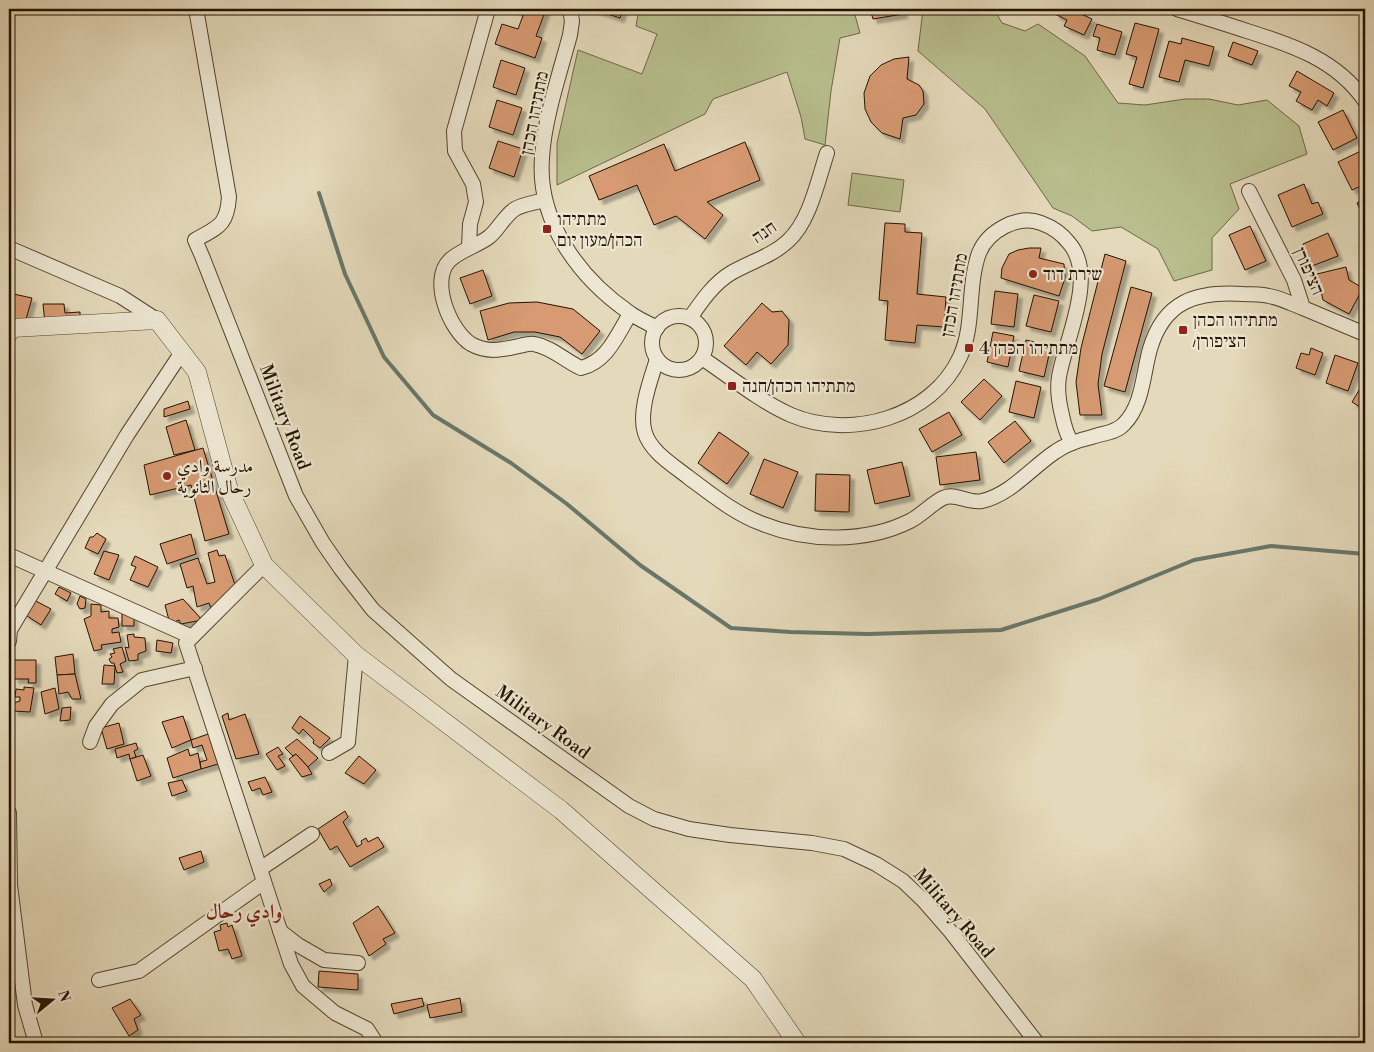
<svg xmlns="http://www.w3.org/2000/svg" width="1374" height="1052" font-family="'Libre Bodoni',Amiri,'Frank Ruhl Libre',serif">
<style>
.green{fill:#b8be8d;stroke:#6e6846}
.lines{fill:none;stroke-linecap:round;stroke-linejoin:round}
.stream{stroke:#68776a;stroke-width:4}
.building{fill:#d79a72;stroke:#241300;filter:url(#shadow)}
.minor-casing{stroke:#54442e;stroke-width:16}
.tertiary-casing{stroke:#54442e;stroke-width:19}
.minor{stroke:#ede6d2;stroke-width:14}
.tertiary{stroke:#ede6d2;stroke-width:18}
.poi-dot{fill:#8f2418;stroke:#ede6d2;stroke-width:2}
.labels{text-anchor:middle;stroke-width:4.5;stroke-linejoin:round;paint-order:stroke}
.street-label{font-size:18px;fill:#241300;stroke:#ede6d2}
.poi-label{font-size:18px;fill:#241300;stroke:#ede6d2;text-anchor:start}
.quarter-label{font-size:20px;font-weight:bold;fill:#7a1f14;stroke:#ede6d2}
</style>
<defs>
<filter id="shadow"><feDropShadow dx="4.5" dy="4.5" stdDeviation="1" flood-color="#0004"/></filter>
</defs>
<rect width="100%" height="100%" fill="#e4d9ba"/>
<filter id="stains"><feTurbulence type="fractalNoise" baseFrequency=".004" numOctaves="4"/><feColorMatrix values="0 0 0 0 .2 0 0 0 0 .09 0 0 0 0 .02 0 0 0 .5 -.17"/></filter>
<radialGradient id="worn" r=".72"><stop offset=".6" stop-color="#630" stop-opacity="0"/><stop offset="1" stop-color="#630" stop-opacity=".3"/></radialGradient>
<g class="green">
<path d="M639,9H850L855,15L860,33L840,38L831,91L825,145L805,139L801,117L787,72L713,99L705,114L557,185V143L578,50L642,74L657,34L636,26Z"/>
<path d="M923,9H994L1002,23L1025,31L1038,24L1085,56L1118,103L1145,105L1185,99H1209L1238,105L1267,100L1299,126L1307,154L1230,184L1239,209L1212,238V270L1174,281L1158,249L1121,227L1092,231L1072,216L1053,208L985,109L918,51Z"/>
<path d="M852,173L904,180L900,212L848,205Z"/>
</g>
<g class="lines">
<path class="stream" d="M319,193L345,274L384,357L433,415L511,463L567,504L640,565L731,628L790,632L868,634L1001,630L1099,599L1194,560L1271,546L1365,554"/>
</g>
<g class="building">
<path d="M512,9H546L536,36L542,38L535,58L495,44L502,24L518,29L524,13Z"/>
<path d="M593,9H623L620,18Z"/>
<path d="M870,9H903V14L873,19Z"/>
<path d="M1057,9H1081L1079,13L1092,19L1084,35L1064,26L1067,20L1055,14Z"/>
<path d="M1135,23L1159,29L1143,88L1129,84L1137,57L1126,54Z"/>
<path d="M1097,24L1122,32L1115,55L1097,50L1100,38L1093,36Z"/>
<path d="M1182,38L1214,47L1209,66L1185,60L1179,82L1159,77L1169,41L1181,44Z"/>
<path d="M1233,42L1258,51L1252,65L1228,56Z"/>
<path d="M909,57L907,79L919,85L923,91L924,104L916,115L903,118L900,139L882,133L871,122L865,109L864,93L870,76L881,65L894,59Z"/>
<path d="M501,60L525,68L516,95L493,87Z"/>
<path d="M1297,71L1334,93L1327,106L1318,100L1312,110L1296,101L1301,92L1289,86Z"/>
<path d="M497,100L522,108L513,135L489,127Z"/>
<path d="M1343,110L1357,138L1333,150L1318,122Z"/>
<path d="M498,141L523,149L514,177L489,168Z"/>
<path d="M745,142L760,180L707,202L723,215L705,239L676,216L654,225L637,185L599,200L589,176L664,144L675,171Z"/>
<path d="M1363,150L1365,154V184L1352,190L1338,162Z"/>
<path d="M1304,184L1312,204L1318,202L1323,214L1292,227L1278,195Z"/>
<path d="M1365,198V220L1357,203Z"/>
<path d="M885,223L905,224V232L922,233L917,294L946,297L944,327L917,325L915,343L885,340L888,301L879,300Z"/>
<path d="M1250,226L1266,261L1245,270L1229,235Z"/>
<path d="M1328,233L1338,256L1312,266L1303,244Z"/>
<path d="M1029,248H1041L1039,258L1064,264L1065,278L1059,296L1001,278L1002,268L1009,254L1018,250Z"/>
<path d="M1105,254L1126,261L1102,354L1098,384L1102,415H1080L1076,382L1081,348Z"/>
<path d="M1346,267L1349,280L1363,288L1349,314L1323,300L1317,274Z"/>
<path d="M483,270L492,296L470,304L460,278Z"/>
<path d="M1131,287L1152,293L1125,392L1104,386Z"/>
<path d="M995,291L1018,294L1014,327L991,324Z"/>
<path d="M9,293L32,298L25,323L9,320V313L11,314L14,306L9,304Z"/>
<path d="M1034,295L1059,301L1051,332L1026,326Z"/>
<path d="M537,302L573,309L600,331L582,354L560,337L535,332H514L488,340L480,311L509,303Z"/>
<path d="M762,303L772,312L782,311L789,320L788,345L771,364L757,352L746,365L724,346Z"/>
<path d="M43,304H64L65,313L80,312V321L45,323Z"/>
<path d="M993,332L1014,336L1008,367L987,362Z"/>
<path d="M1026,340L1051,346L1044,377L1019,371Z"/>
<path d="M1311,348L1323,353L1315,375L1296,368L1301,353L1309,355Z"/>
<path d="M1335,355L1358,363L1348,391L1326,383Z"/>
<path d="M984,379L1002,396L980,420L961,402Z"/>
<path d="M1016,381L1041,387L1034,418L1009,412Z"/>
<path d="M1361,387L1365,389V410L1352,402Z"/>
<path d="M188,401L190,409L164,417V409Z"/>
<path d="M949,412L962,435L932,452L919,429Z"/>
<path d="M186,420L195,450L174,455L166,427Z"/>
<path d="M1015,421L1031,441L1004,463L988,442Z"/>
<path d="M719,432L749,453L727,484L698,463Z"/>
<path d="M203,448L229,534L205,541L191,485L150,495L144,465Z"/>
<path d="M976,452L980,480L940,485L936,457Z"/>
<path d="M764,459L798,472L783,508L750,494Z"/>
<path d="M902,462L910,496L875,504L867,470Z"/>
<path d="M816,474L850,475L849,512L815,511Z"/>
<path d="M97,533L106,539L98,554L85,548L90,537H93Z"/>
<path d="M191,534L196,554L167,564L160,544Z"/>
<path d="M217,550L219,556L225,555L237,591L222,596L225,603L211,608L209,603L197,607L193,586L187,588L180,564L198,558L207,584L215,582L208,553Z"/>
<path d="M104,551L119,555L109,580L94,574Z"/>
<path d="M135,556L158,567L148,587L130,580L136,567L131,565Z"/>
<path d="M59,587L71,593L67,601L55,594Z"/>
<path d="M80,596L86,599L85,608L80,609L77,604Z"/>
<path d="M183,599L202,620L181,624L179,620L170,624L165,605Z"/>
<path d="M34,600L51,609L41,625L24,614Z"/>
<path d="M91,604L101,605V612L109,611V618H118L119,627L112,629V633L119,632L121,642L101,645L102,649L94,651L84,619L91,616Z"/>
<path d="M122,613L134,614V626H122Z"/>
<path d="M134,634V637L145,638L146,651L138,654V660L129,661L125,647L129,648L127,635Z"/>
<path d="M157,640L173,643L171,653L156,651Z"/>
<path d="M122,647L126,661L120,664L123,672L117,673L114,663H111L109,659L112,657L110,654L115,653L113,649Z"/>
<path d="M73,654L75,674L57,675L55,657Z"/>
<path d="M14,660H36V683H28L29,679H14Z"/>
<path d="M104,665L115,666L114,684H102Z"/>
<path d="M75,674L81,699H72L68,692L59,694L57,675Z"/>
<path d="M24,687L34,688L30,712L13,711V703L20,701V697H15L16,689L24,690Z"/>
<path d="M55,688L59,709L45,714L41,692Z"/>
<path d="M71,707L70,720L60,721L62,708Z"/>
<path d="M228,713L229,720L245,714L259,754L236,759L222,716Z"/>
<path d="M183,716L191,740L172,748L162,722Z"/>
<path d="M300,716L330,738L320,748L313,743L314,740L303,729L299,734L292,728Z"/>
<path d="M119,723L124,744L107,749L101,728Z"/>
<path d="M211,733L215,742L211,743L218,764L201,769L200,762L207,760L202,745L193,748L191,740Z"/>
<path d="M297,739L318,758L308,767L296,754L293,756L285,748Z"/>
<path d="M136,743L138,749L134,751L136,757L130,759L129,754L117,758L115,749Z"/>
<path d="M278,747L283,754L278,756L285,766L277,770L266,754Z"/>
<path d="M188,749L190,756L198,753L201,769L173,778L167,758Z"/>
<path d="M296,754L308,767L312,774L302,777L289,759Z"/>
<path d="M143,755L151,776L137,781L130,759Z"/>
<path d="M359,756L376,770L364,784L345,773Z"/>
<path d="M265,777L272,792L263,795L260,788L252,791L248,782Z"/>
<path d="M182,780L187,791L172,796L168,783Z"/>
<path d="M345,811L348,817L343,822L357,847L362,844L361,841L366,838L368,842L378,837L384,847L350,867L337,846L330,850L318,829Z"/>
<path d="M201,851L204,862L184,870L179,858Z"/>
<path d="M330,879L332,885L324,892L319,884Z"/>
<path d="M378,906L395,933L383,939L386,944L369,956L353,923Z"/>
<path d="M227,923L228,927L232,925L242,956L232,959L228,949L219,951L214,932L221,930L220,925Z"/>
<path d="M319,971L358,974V990L318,987Z"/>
<path d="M422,998L424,1006L394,1014L391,1004Z"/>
<path d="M460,998L462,1012L430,1018L427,1005Z"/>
<path d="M130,999L141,1015L134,1019L138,1030L129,1036L112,1008Z"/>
</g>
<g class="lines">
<g class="minor-casing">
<g id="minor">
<path d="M196,9L229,197C227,226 218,227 195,240L202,256L296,496L323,543L341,569L373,610L451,679L629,806L654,819L689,829L730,835L812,843L844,849L876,864L903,881L923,900L951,932L1037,1043"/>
<path d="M570,9L572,21L570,35C560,73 544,119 542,158C537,221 579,278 630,313C638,319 648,323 657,328"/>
<path d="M1177,9C1200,16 1223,23 1247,31C1292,45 1337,60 1365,101"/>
<path d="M1249,191L1294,280L1303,308L1365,334"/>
<path d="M544,200C535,203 523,204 515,209C504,216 499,229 489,237C477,246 461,250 450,260C429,280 450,331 471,344C487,353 502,350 519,346C524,345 529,343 534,344C552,347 565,361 581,368C607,362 617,335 630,314"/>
<path d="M469,247L470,224L476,202L473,184L455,151L454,131L488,9"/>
<path d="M9,248L120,296L157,320"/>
<circle cx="679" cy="343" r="27"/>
<path d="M690,318C701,302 714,283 731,273C750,262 772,256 788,241C810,221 818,180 827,153"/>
<path d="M702,358C729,376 761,402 791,415C850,440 932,418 960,357C975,325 967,286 979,253C988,231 1018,214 1041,223C1052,227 1062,234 1069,243C1098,276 1065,340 1059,377C1057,389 1059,403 1062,415C1064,425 1066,434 1072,443"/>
<path d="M657,359C651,379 638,412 645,433C651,452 673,465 688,477C711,494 735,514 763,524C808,542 866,543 910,521C922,515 931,504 943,498C955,492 969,504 982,501C1010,495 1031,468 1055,452C1066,444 1079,440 1092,437C1103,433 1116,433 1124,424C1143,405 1143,373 1150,349C1164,301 1196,291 1243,294C1251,294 1261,294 1269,296C1280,298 1292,304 1303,308"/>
<path d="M9,555L192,637"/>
<path d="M264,565L186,643L291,964L303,986L335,1013L367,1029L376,1043"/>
<path d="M9,641L10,630L127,435L182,352"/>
<path d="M90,742L96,726L112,704L142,680L195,668"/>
<path d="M329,753L348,742L356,655"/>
<path d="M9,813L10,885L25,1005L36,1043"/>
<path d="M260,869L312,834"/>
<path d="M280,931L298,945L324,960L358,963"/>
<path d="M99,980L139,971L264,882"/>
</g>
</g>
<g class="tertiary-casing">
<path id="tertiary" d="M9,333L13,328L157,320L197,372L229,490L264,565L356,655L561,810L753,979L797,1043"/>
</g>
<use href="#minor" class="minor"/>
<use href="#tertiary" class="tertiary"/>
</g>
<g class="poi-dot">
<rect x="542" y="224" width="10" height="10" rx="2.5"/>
<circle cx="1033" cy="274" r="5"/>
<rect x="1178" y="325" width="10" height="10" rx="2.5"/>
<rect x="964" y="343" width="10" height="10" rx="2.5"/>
<rect x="727" y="381" width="10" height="10" rx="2.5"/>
<circle cx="167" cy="476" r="5"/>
</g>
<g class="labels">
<g class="street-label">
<text transform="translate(534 113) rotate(-79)" y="6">מתתיהו הכהן</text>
<text transform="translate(764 232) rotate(-34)" y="6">חנה</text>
<text transform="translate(1309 271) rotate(66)" y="6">הציפורן</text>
<text transform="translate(954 295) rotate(-80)" y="6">מתתיהו הכהן</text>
<text transform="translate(285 417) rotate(69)" y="6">Military Road</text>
<text transform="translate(543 722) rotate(36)" y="6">Military Road</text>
<text transform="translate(954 913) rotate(49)" y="6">Military Road</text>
</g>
<g class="poi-label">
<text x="557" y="225">מתתיהו<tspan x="557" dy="21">הכהן/מעון יום</tspan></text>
<text x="1043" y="280">שירת דוד</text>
<text x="1193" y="326">מתתיהו הכהן<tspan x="1193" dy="21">/הציפורן</tspan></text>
<text x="979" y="354">מתתיהו הכהן 4</text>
<text x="742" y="392">מתתיהו הכהן/חנה</text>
<text x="177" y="472">مدرسة وادي<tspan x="177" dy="21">رحال الثانوية</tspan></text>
</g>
<g class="quarter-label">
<text x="244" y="918">وادي رحال</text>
</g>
</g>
<rect width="1374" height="1052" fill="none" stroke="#e4d9ba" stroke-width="30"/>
<rect x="10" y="10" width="1354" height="1032" fill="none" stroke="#241300" stroke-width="2.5"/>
<rect x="15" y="15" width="1344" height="1022" fill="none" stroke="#241300"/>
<g transform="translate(52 1000) rotate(72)" stroke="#ede6d2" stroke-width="4" paint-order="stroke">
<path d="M0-4L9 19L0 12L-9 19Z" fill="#241300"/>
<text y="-8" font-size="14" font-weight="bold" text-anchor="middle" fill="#241300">N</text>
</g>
<rect width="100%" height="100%" filter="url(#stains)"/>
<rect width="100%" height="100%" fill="url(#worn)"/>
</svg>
